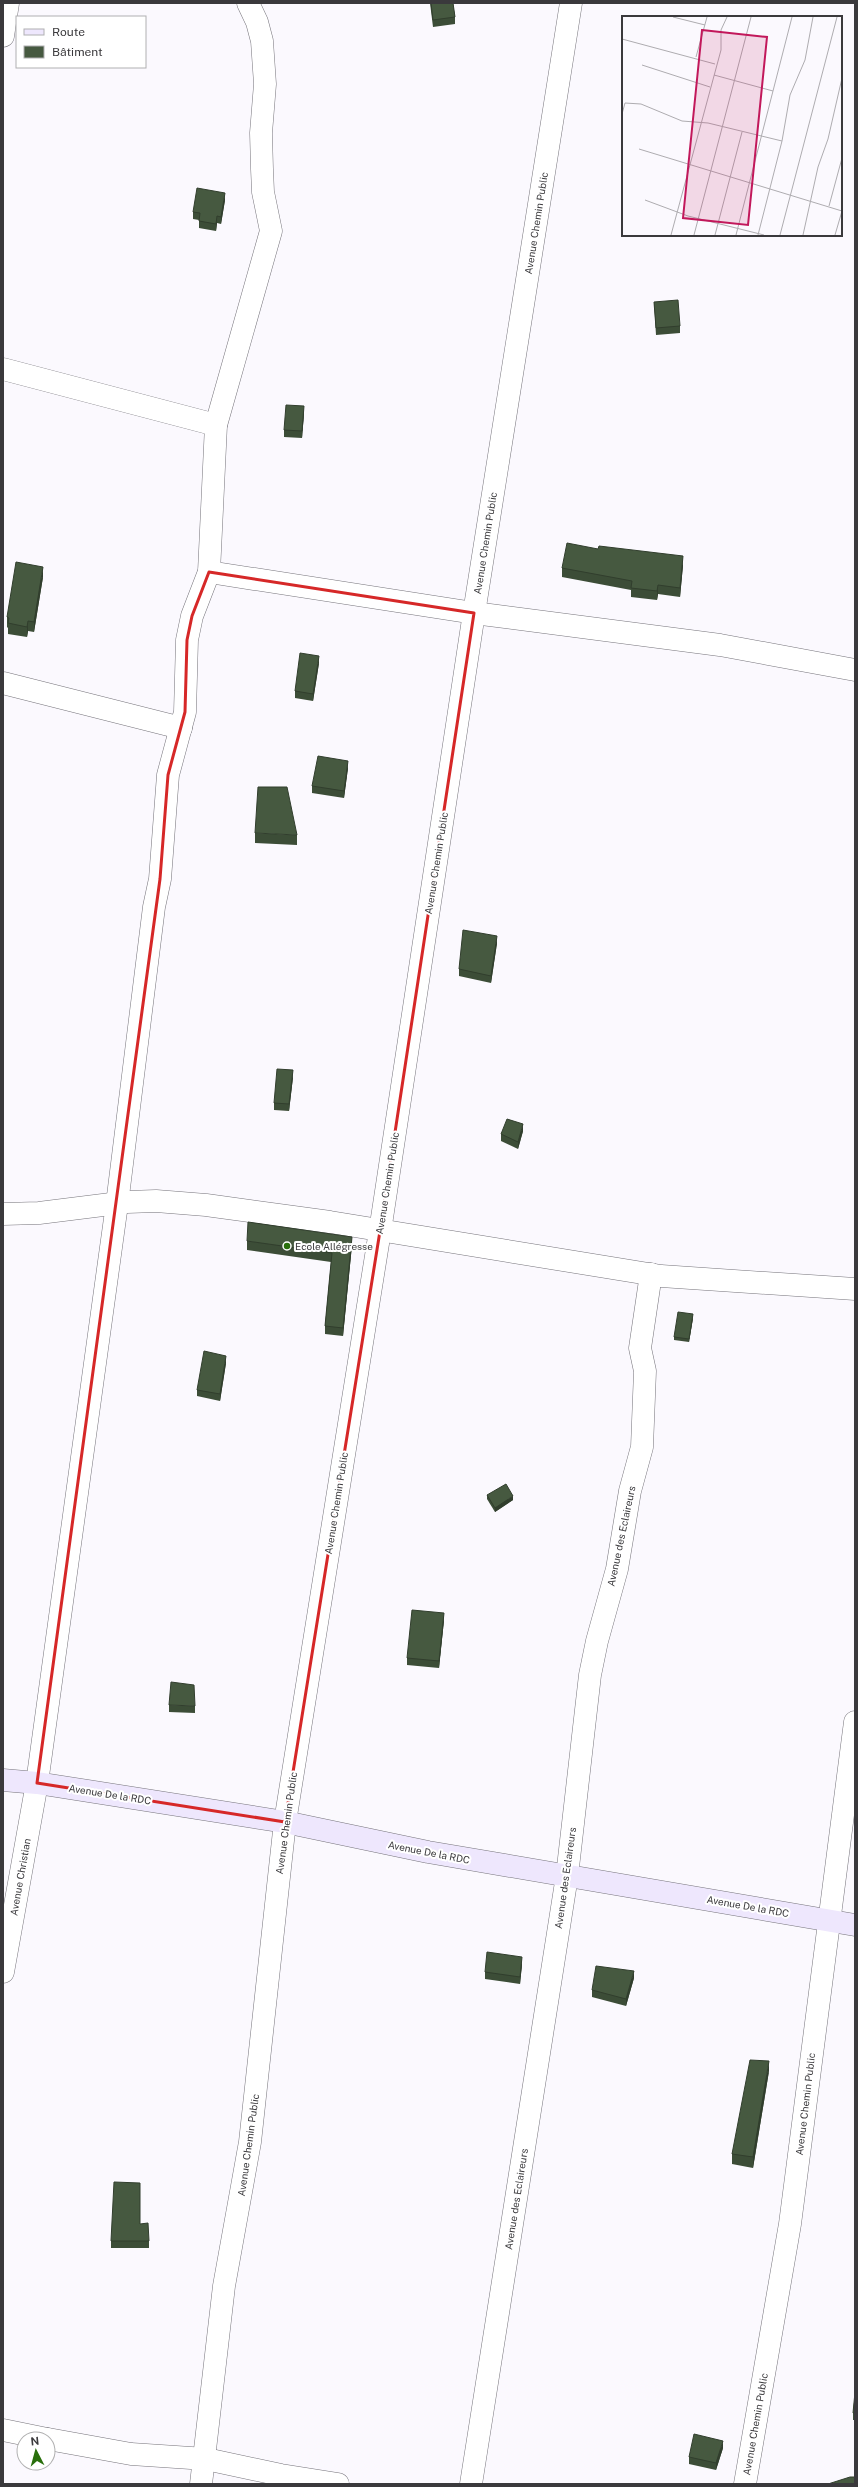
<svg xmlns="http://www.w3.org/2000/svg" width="858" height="2487" font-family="'Public Sans',sans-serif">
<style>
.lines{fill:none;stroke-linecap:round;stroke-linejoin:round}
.street-casing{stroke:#76747b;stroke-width:23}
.secondary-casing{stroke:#76747b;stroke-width:23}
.street{stroke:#fff;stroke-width:22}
.secondary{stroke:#eee7fd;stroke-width:22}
.wall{fill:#3c4d37}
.shaded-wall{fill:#313e2d}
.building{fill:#465940;stroke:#313e2d}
.marked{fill:none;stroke:#d62828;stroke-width:3;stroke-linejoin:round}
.poi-dot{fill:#296f0c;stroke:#fff;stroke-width:1.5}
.labels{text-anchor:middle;stroke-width:4;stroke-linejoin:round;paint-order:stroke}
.street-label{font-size:10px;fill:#3a393c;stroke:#fff}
.poi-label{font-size:10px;fill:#3a393c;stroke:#fff;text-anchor:start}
.inset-road{fill:none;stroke:#aeacb0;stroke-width:1}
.view{fill:#c2185b;fill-opacity:0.15;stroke:#c2185b;stroke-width:2}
.inset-edge{fill:none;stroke:#3a393c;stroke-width:2}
</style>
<rect width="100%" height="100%" fill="#fbf9fe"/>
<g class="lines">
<g class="street-casing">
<g id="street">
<path d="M3,36L8,3"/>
<path d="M3,369L216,425"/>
<path d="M209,572L474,613L720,645L855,670"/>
<path d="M3,683L181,728"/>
<path d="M3,1214L39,1213L127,1202L156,1201L206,1205L330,1222L661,1276L855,1289"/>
<path d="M3,1972L37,1783L117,1204L154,907L160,879L168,775L185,712L187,640L192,616L209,572L216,425L271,231L263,192L262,169L261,133L265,84L262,41L257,22L248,3"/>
<path d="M3,2430L47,2439"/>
<path d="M48,2439L131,2454L206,2459L281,2475L338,2484"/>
<path d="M201,2484L224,2286L250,2142L285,1822L380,1231L474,613L571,3"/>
<path d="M471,2484L567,1876L590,1675L597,1641L617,1569L630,1491L642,1447L645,1371L640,1348L651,1274"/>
<path d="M745,2484L790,2224L855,1722"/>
</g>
</g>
<g class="secondary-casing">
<path id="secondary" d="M3,1780L37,1783L285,1822L428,1852L855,1925"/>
</g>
<use href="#street" class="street"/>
<use href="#secondary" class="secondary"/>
</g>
<g class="wall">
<path d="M430,3H453L455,17V24L433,27Z"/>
<path d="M225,200L221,224L217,223L216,231L199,228V220L193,219V212Z"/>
<path d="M654,302L680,326V333L656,335Z"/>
<path d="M304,413L302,438L284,437V430Z"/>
<path d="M598,549L683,565L680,597L658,594L657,600L631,597V590L562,577V568Z"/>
<path d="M43,577L34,632L28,631L27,637L8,634V628L7,627V617Z"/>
<path d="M319,663L313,701L295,698V691Z"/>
<path d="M348,768L344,798L312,793V786Z"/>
<path d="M255,833L297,835V845L255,843Z"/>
<path d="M497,943L491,983L459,976V969Z"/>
<path d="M293,1077L289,1111L274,1110V1103Z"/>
<path d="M523,1131L518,1149L501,1141V1134Z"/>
<path d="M247,1241L352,1245L343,1336L325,1334V1326L331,1262L247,1250Z"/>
<path d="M693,1318L689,1342L674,1340V1337Z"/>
<path d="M226,1363L220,1401L197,1396V1390Z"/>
<path d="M487,1495L513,1500L495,1512L487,1499Z"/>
<path d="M444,1620L439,1668L407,1665V1658Z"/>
<path d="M169,1705L195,1706V1713L169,1712Z"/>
<path d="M522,1964L520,1984L485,1979V1972Z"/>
<path d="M634,1978L626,2006L592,1997V1990Z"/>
<path d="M769,2071L753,2168L732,2164V2154Z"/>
<path d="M140,2224L149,2241V2248H111V2241Z"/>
<path d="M855,2392V2420H853V2413Z"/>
<path d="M723,2448L716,2470L689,2464V2457Z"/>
</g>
<g class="shaded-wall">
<path d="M225,193V200L221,224V217Z"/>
<path d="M217,216V223L216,231V224Z"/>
<path d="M304,406V413L302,438V431Z"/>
<path d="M683,556V565L680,597V588Z"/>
<path d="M43,567V577L34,632V622Z"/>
<path d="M658,585V594L657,600V591Z"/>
<path d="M28,621V631L27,637V627Z"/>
<path d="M319,656V663L313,701V694Z"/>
<path d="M348,761V768L344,798V791Z"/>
<path d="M497,936V943L491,983V976Z"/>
<path d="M293,1070V1077L289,1111V1104Z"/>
<path d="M523,1124V1131L518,1149V1142Z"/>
<path d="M352,1237V1245L343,1336V1328Z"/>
<path d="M693,1314V1318L689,1342V1339Z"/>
<path d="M226,1356V1363L220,1401V1394Z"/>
<path d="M513,1496V1500L495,1512V1508Z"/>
<path d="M444,1613V1620L439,1668V1661Z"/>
<path d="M522,1957V1964L520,1984V1977Z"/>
<path d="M634,1971V1978L626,2006V1999Z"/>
<path d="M769,2061V2071L753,2168V2157Z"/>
<path d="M723,2441V2448L716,2470V2463Z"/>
</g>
<g class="building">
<path d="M431,3H453L455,17L433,20Z"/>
<path d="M197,188L225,193L221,217L217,216L216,224L199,221L200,213L193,212Z"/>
<path d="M678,300L680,326L656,328L654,302Z"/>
<path d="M286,405L304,406L302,431L284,430Z"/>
<path d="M567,543L598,549L599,546L683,556L680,588L658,585L657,591L631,588L632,581L562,568Z"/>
<path d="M16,562L43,567L34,622L28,621L27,627L8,623L9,618L7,617Z"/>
<path d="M300,653L319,656L313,694L295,691Z"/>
<path d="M318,756L348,761L344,791L312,786Z"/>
<path d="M258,787H287L297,835L255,833Z"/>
<path d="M463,930L497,936L491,976L459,969Z"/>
<path d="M277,1069L293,1070L289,1104L274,1103Z"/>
<path d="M507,1119L523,1124L518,1142L501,1134Z"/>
<path d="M248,1222L352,1237L343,1328L325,1326L332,1253L247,1241Z"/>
<path d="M678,1312L693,1314L689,1339L674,1337Z"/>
<path d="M204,1351L226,1356L220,1394L197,1390Z"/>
<path d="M506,1484L513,1496L495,1508L487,1495Z"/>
<path d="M412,1610L444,1613L439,1661L407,1658Z"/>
<path d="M171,1682L194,1685L195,1706L169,1705Z"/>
<path d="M487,1952L522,1957L520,1977L485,1972Z"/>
<path d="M596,1966L634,1971L626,1999L592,1990Z"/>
<path d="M750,2060L769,2061L753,2157L732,2154Z"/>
<path d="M114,2182L140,2183V2224L148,2223L149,2241H111Z"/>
<path d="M855,2392V2413H853Z"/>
<path d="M694,2434L723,2441L716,2463L689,2457Z"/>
<path d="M850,2477H855V2484H828Z"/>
</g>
<path class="marked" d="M209,572L474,613L380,1231L285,1822L37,1783L160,879L168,775L185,712L187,640L192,616Z"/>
<circle class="poi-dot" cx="287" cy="1246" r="4"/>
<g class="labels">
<g class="street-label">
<text transform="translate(536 223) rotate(-81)" y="4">Avenue Chemin Public</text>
<text transform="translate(485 543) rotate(-81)" y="4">Avenue Chemin Public</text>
<text transform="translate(436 863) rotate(-81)" y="4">Avenue Chemin Public</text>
<text transform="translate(387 1183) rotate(-81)" y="4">Avenue Chemin Public</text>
<text transform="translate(336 1503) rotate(-81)" y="4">Avenue Chemin Public</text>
<text transform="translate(621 1536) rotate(-78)" y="4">Avenue des Eclaireurs</text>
<text transform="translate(110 1794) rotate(9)" y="4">Avenue De la RDC</text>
<text transform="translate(286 1823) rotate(-82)" y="4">Avenue Chemin Public</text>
<text transform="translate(429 1852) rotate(11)" y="4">Avenue De la RDC</text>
<text transform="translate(20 1877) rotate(-80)" y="4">Avenue Christian</text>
<text transform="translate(565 1878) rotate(-82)" y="4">Avenue des Eclaireurs</text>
<text transform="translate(748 1906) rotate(10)" y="4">Avenue De la RDC</text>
<text transform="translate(805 2104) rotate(-83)" y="4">Avenue Chemin Public</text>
<text transform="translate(248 2145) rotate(-82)" y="4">Avenue Chemin Public</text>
<text transform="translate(516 2199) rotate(-81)" y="4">Avenue des Eclaireurs</text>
<text transform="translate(755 2424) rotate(-80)" y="4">Avenue Chemin Public</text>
</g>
<g class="poi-label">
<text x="295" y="1250">Ecole Allégresse</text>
</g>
</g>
<g transform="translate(622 16)">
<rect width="220" height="220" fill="#fbf9fe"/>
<path class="inset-road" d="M51,1L83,9M0,23L93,48M74,41L85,1M20,49L88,71M92,59L151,75M0,98L3,87L19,88L60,105L86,107L160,125M17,133L220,195M23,184L66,200L142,219M207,190L220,142M49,219L99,34V14L105,1M72,219L129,1M93,219L120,116M114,219L170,1M136,219L160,125L168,79L183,44L191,1M158,219L215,1M181,219L196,151L206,123L220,62M213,219L220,195"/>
<path class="view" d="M80,14L145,21L126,209L61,202Z"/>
<rect width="220" height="220" class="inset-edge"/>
</g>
<rect width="858" height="2487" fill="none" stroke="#3a393c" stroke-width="8"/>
<rect x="16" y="16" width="130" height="52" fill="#ffffff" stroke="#b0b0b1"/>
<rect x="24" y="29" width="20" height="6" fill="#eee7fd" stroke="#b0b0b1"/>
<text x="52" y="36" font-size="12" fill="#3a393c">Route</text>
<rect x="24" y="46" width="20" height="12" fill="#465940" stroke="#b0b0b1"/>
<text x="52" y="56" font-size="12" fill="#3a393c">Bâtiment</text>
<g transform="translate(36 2451) rotate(354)"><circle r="19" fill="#ffffff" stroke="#b0b0b1"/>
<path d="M0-3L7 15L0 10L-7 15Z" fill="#296f0c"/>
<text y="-6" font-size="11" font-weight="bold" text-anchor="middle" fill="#3a393c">N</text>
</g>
</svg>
